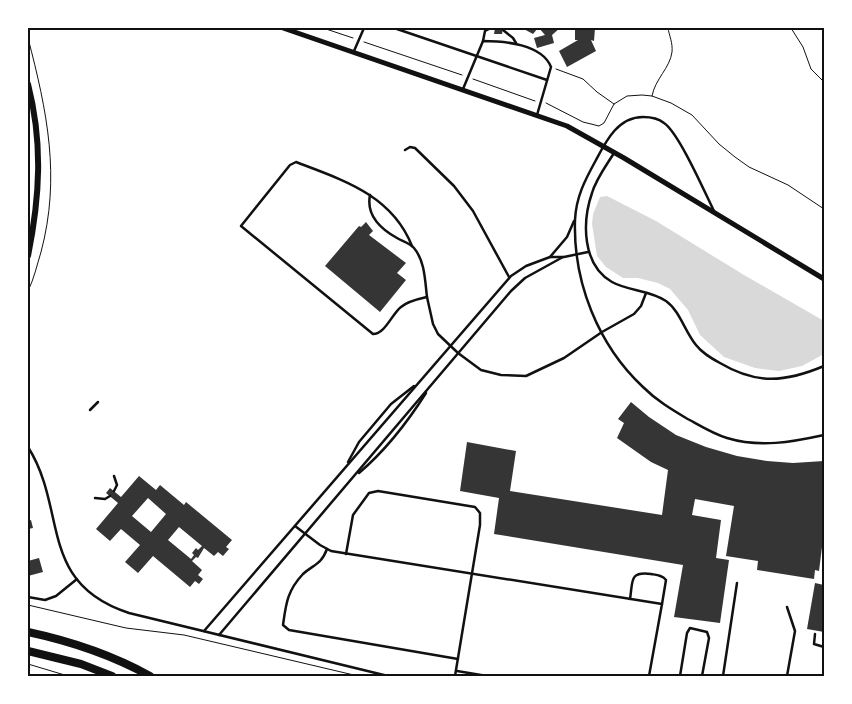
<svg xmlns="http://www.w3.org/2000/svg" width="852" height="704" font-family="Overpass,sans-serif">
<style>
.water{fill:#d9d9d9}
.building{fill:#353535;fill-rule:evenodd}
.lines{fill:none;stroke-linecap:round;stroke-linejoin:round}
.path{stroke:#111;stroke-width:1}
.service{stroke:#111;stroke-width:2.5}
.minor{stroke:#111;stroke-width:5}
.tertiary{stroke:#111;stroke-width:6}
.trunk{stroke:#111;stroke-width:8}
.neatline{fill:none;stroke:#111;stroke-width:2}
</style>
<rect width="100%" height="100%" fill="#fff"/>
<path class="water" d="M607,196L656,221L744,275L824,321V354L802,366L779,371L755,368L724,357L700,335L688,310L670,289L658,283L638,278H623L606,267L597,256L592,224L593,214L600,197Z"/>
<g class="building">
<path d="M495,28H503L502,34H494Z"/>
<path d="M522,28H538L533,34Z"/>
<path d="M539,28H560L552,35L554,43L537,48L534,38L545,35Z"/>
<path d="M575,28H595L594,41L591,40L596,51L567,67L559,51L578,40H575Z"/>
<path d="M366,222L373,231L369,235L406,263L397,273L406,280L380,312L325,266L359,226L361,227Z"/>
<path d="M631,402L649,417L676,435L706,447L737,456L767,461L793,463L824,461V531L819,571L815,570L814,579L757,570L758,561L726,556L734,506L695,499L692,515L721,520L716,558L729,560L720,623L674,617L683,565L494,534L499,498L460,491L467,442L516,451L510,491L662,515L668,470L651,462L617,438L624,423L618,419Z"/>
<path d="M139,476L156,490L160,485L184,505L186,502L232,540L226,547L229,549L223,556L218,552L214,556L204,548L198,558L196,557L192,561L202,570L198,575L203,579L199,584L195,581L190,587L153,556L138,573L125,562L140,545L121,529L110,541L96,529L118,503L106,493L110,488L121,497ZM148,498L166,514L151,532L132,516ZM179,527L202,546L198,550L196,548L192,553L194,555L191,559L168,540Z"/>
<path d="M31,520L33,528L28,529V521Z"/>
<path d="M39,558L43,572L28,576V561Z"/>
<path d="M815,583L824,585V632L807,629Z"/>
</g>
<g class="lines">
<g class="path">
<path d="M323,28L353,38"/>
<path d="M791,28L803,47L811,69L824,82"/>
<path d="M28,38C47,111 61,177 41,252C37,265 34,279 28,291"/>
<path d="M364,42L462,75"/>
<path d="M556,69L583,79L597,92L614,104"/>
<path d="M473,79L535,101"/>
<path d="M652,96C655,79 670,68 672,52C673,43 669,35 668,28"/>
<path d="M546,103L583,122L599,126L604,123L614,104L627,96L642,95L652,96L671,103L692,115L719,144L735,157L749,167L788,185L824,209"/>
<path d="M28,605L126,628L184,635L358,676"/>
<path d="M28,664L68,676"/>
</g>
<g class="service">
<path d="M394,28L547,80"/>
<path d="M503,30L513,38L516,43"/>
<path d="M483,41L485,31L491,28"/>
<path d="M354,51L364,28"/>
<path d="M463,89L483,41C504,41 542,44 551,67L537,115"/>
<path d="M405,150L410,147L415,148L454,186L473,211L509,277"/>
<path d="M614,153C606,166 596,179 592,193C582,222 582,265 612,282C628,291 650,290 666,301C680,311 685,332 696,345C702,353 711,358 720,363C757,385 786,382 824,366"/>
<path d="M370,195C366,215 379,228 397,238C402,241 410,243 414,248C425,261 425,281 427,297"/>
<path d="M714,211C705,193 679,133 664,123C658,118 650,117 643,117C618,117 606,141 596,160C585,180 576,197 575,220C573,282 598,345 643,387C656,400 671,409 686,418C699,425 713,434 727,438C760,448 792,442 824,435"/>
<path d="M412,246C392,195 343,180 296,162L290,165L241,226L373,334C385,334 392,314 401,307C408,301 418,299 427,297L433,324L438,334L458,353L481,370L501,375L526,376L564,358L602,332L634,314L641,306L646,293"/>
<path d="M550,257L567,237L574,221"/>
<path d="M90,410L98,402"/>
<path d="M28,447C68,510 37,583 129,613L388,676"/>
<path d="M348,462L359,442L391,404L414,386"/>
<path d="M359,473C386,450 407,423 426,393"/>
<path d="M114,476L117,485L114,491"/>
<path d="M95,498L105,499L110,496"/>
<path d="M295,526L320,545L331,551L662,604L649,676"/>
<path d="M327,549C321,565 314,564 303,574C287,591 286,604 283,625L289,630L458,659"/>
<path d="M346,554L353,515L369,493L378,491L475,507L480,513V525L455,676"/>
<path d="M28,597L45,600L56,596L77,579"/>
<path d="M630,599C633,581 629,571 651,574C657,575 662,575 666,580L662,604"/>
<path d="M204,631L511,276L526,266L550,257H564L588,252"/>
<path d="M815,634L814,644L824,647"/>
<path d="M219,635L511,291L525,278L563,257"/>
<path d="M457,671L487,676"/>
<path d="M680,676L687,633L690,628L707,632L709,638L702,676"/>
<path d="M723,676L737,583"/>
<path d="M787,676L795,631L787,607"/>
</g>
<path class="minor" d="M283,28L567,126L624,158L824,279"/>
<path class="tertiary" d="M28,84C43,143 40,196 28,256"/>
<g class="trunk">
<path d="M28,632C70,641 112,655 150,676"/>
<path d="M28,651L81,664L112,676"/>
</g>
</g>
<rect width="852" height="704" fill="none" stroke="#ffffff" stroke-width="58"/>
<rect x="29" y="29" width="794" height="646" class="neatline"/>
</svg>
